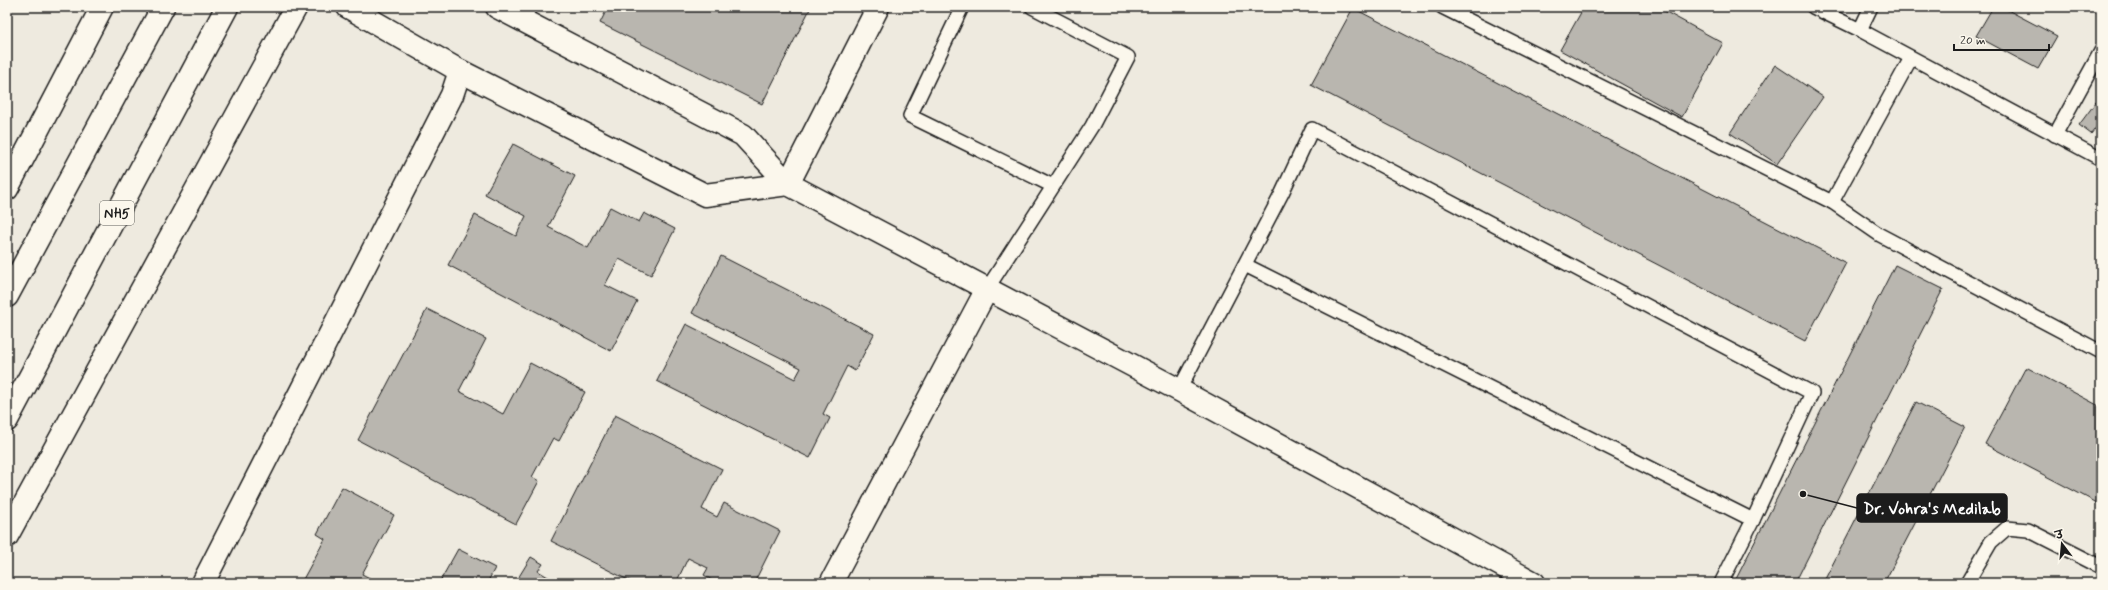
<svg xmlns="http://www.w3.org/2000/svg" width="2108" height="590" font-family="Mynerve,'Playpen Sans Deva',sans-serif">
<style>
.building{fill:#b9b6af;stroke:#1c1c1c}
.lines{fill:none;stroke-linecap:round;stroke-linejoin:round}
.service-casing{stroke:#1c1c1c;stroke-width:16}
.minor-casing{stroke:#1c1c1c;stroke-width:25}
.tertiary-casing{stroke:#1c1c1c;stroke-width:25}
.trunk-casing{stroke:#1c1c1c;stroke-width:25}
.service{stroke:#fbf7ec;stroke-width:13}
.minor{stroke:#fbf7ec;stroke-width:22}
.tertiary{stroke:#fbf7ec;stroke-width:22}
.trunk{stroke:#fbf7ec;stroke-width:22}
.labels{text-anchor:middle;stroke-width:3.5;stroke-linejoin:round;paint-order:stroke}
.shield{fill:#fbf7ec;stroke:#5f5e5a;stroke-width:1}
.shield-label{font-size:14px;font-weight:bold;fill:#1c1c1c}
.leader{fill:none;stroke:#1c1c1c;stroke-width:1.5}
.callout-dot{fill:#1c1c1c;stroke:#fbf7ec;stroke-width:1.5}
.callout{fill:#1c1c1c;stroke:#1c1c1c;stroke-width:1.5}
.callout-label{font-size:16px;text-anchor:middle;font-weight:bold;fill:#fff}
</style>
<rect width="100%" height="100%" fill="#eeeadf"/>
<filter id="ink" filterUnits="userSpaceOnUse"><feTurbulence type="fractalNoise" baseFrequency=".025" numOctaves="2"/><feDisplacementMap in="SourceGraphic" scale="8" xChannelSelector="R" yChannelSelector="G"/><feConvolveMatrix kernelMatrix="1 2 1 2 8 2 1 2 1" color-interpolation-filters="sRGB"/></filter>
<g filter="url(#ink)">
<g class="building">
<path d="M608,7H811L762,104L600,23Z"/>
<path d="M1584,7H1657L1723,43L1682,117L1560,50Z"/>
<path d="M1993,7H2002L2057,36L2038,69L1976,36Z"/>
<path d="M1353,8L1846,263L1805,341L1311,85Z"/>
<path d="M1775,65L1823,97L1777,164L1730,133Z"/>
<path d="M2096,102L2101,105V121L2091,134L2079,125Z"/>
<path d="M513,144L575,176L548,227L588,248L610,207L639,222L644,213L675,229L651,275L619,259L605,285L637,301L611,351L448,265L475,215L516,236L526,216L485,194Z"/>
<path d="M721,256L874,334L855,371L847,366L823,414L830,418L810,458L657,381L686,324L795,379L801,368L692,313Z"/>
<path d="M1895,265L1943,289L1795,583H1734Z"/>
<path d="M427,309L486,339L459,391L503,414L530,363L585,392L559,441L553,438L532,477L539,481L516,524L358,440Z"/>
<path d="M2026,367L2101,407V505L1985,444Z"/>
<path d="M1916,402L1965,427L1884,583H1823Z"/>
<path d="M615,415L722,469L702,509L717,517L724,503L780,531L754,583H716L704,575L708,568L688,558L676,583H634L551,541Z"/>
<path d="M342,487L394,515L362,574L379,583H301L325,539L317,534Z"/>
<path d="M458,549L495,568L487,583H439Z"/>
<path d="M531,557L543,564L538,571L558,583H515Z"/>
</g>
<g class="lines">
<g class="service-casing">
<g id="service">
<path d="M962,7L910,116L1053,186"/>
<path d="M1442,7L1832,202L1911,58"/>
<path d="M1813,7L1860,30L2101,159"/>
<path d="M523,19L530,7"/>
<path d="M1860,30L1871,7"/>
<path d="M2055,135L2101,51"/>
<path d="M1832,202L1880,235L2101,352"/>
<path d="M1245,265L1753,520"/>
<path d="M987,289L1092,126L1128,57L1032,7"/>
<path d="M1179,390L1282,193L1312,129L1812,393L1753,520L1721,583"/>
<path d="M1967,583L1991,542L2007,528L2028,530L2101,567"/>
</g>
</g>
<g class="minor-casing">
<g id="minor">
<path d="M348,7L460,71L705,195L788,184"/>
<path d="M497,7L743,135L788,184L1179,390L1534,583"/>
<path d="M788,184L878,7"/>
<path d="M203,583L452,95L460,71"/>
<path d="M831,583L987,289"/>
</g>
</g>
<g class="tertiary-casing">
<g id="tertiary">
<path d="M7,189L102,7"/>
<path d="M7,536L296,7"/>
</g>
</g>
<g class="trunk-casing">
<g id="trunk">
<path d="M7,296L163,7"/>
<path d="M7,420L227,7"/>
</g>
</g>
<use href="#service" class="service"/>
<use href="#minor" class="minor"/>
<use href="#tertiary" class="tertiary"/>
<use href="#trunk" class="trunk"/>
</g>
</g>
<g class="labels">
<rect class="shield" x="100" y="201" width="34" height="24" rx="3"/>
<g class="shield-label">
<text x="117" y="218">NH5</text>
</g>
</g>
<path class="leader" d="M1803 494L1857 508"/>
<circle class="callout-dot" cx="1803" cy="494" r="4"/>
<rect class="callout" x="1857" y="494" width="150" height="28" rx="4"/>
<g class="callout-label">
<text x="1932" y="514">Dr. Vohra's Medilab</text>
</g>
<rect width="2108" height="590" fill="none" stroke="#fbf7ec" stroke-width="24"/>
<rect x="12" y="12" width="2084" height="566" fill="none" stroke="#1c1c1c" stroke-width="1.5" filter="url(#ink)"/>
<g transform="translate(2062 544) rotate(344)" stroke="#fbf7ec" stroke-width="3" paint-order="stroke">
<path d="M0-3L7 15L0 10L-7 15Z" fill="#1c1c1c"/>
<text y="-6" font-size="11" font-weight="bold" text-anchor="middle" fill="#1c1c1c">उ</text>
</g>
<path d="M1954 44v6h95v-6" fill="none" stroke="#1c1c1c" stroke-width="2"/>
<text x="1960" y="44" font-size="12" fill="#1c1c1c" stroke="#fbf7ec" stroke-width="3" paint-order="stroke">20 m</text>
</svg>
